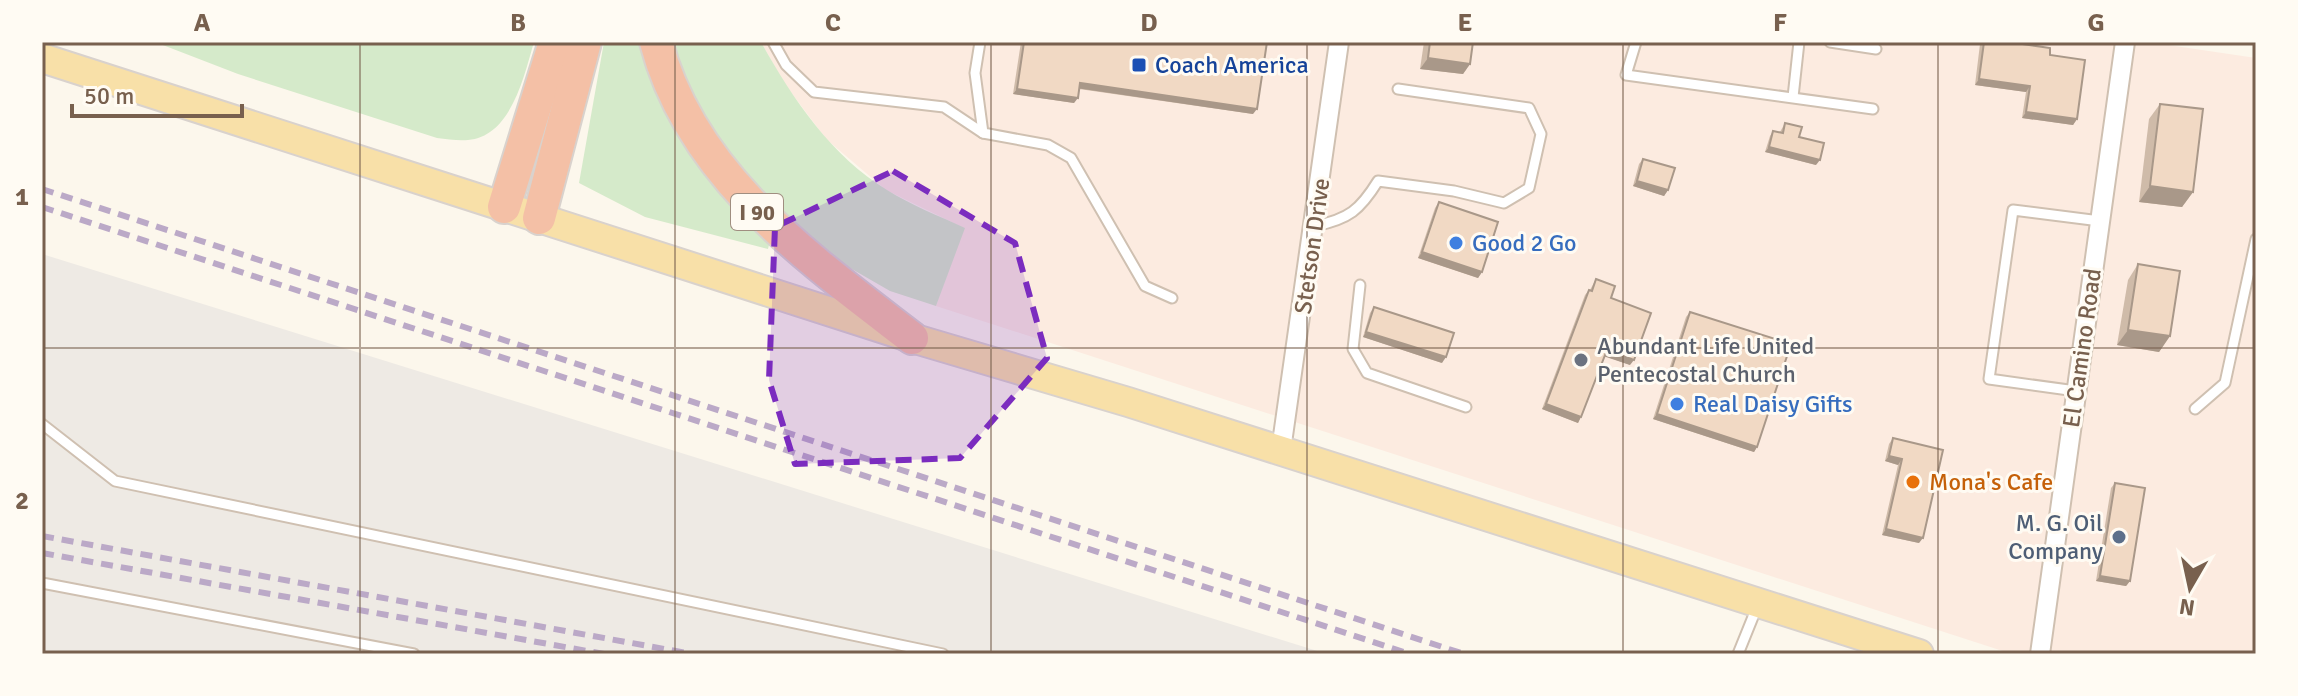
<svg xmlns="http://www.w3.org/2000/svg" width="2298" height="696" font-family="Signika,sans-serif">
<style>
.commercial{fill:#fcebe0}
.industrial{fill:#eeeae4}
.green{fill:#d5eaca}
.lines{fill:none;stroke-linecap:round;stroke-linejoin:round}
.service-casing{stroke:#cfc0b1;stroke-width:13}
.minor-casing{stroke:#cfc0b1;stroke-width:22}
.primary-casing{stroke:#d9d2cd;stroke-width:32}
.motorway-casing{stroke:#d9d2cd;stroke-width:36}
.service{stroke:#fff;stroke-width:9}
.minor{stroke:#fff;stroke-width:18}
.primary{stroke:#f8e0a8;stroke-width:28}
.motorway{stroke:#f4c0a6;stroke-width:32}
.rail{stroke:#bba9c7;stroke-width:6;stroke-dasharray:12 8;stroke-linecap:butt}
.wall{fill:#cfbba9}
.shaded-wall{fill:#a99889}
.building{fill:#f1d9c4;stroke:#a99889;stroke-width:2}
.marked{fill:#7b2cbf;fill-opacity:0.2;stroke:#7b2cbf;stroke-width:6;stroke-dasharray:16 10;stroke-linejoin:round}
.grid{fill:none;stroke:#78604e;stroke-width:2;stroke-opacity:0.55}
.transit-dot{fill:#1a4fb4;stroke:#fffbf3;stroke-width:3}
.shop-dot{fill:#3f7fe0;stroke:#fffbf3;stroke-width:3}
.worship-dot{fill:#6b7280;stroke:#fffbf3;stroke-width:3}
.food-dot{fill:#e8710a;stroke:#fffbf3;stroke-width:3}
.service-dot{fill:#5c6f8a;stroke:#fffbf3;stroke-width:3}
.labels{text-anchor:middle;stroke-width:6;stroke-linejoin:round;paint-order:stroke}
.shield{fill:#fffbf3;stroke:#a08e80;stroke-width:2}
.shield-label{font-size:22px;font-weight:bold;fill:#78604e}
.transit-label{font-size:24px;fill:#164399;stroke:#fffbf3;text-anchor:start}
.shop-label{font-size:24px;fill:#366cbe;stroke:#fffbf3;text-anchor:start}
.street-label{font-size:24px;fill:#78604e;stroke:#fffbf3}
.worship-label{font-size:24px;fill:#5b616d;stroke:#fffbf3;text-anchor:start}
.food-label{font-size:24px;fill:#c56008;stroke:#fffbf3;text-anchor:start}
.service-label{font-size:24px;fill:#4e5e75;stroke:#fffbf3;text-anchor:end}
.neatline{fill:none;stroke:#78604e;stroke-width:3}
.grid-label{font-size:26px;text-anchor:middle;font-weight:bold;fill:#78604e}
</style>
<rect width="100%" height="100%" fill="#fcf7ec"/>
<path class="commercial" d="M761,42H2148L2256,58V654H2012L936,306L964,228L886,190L826,139L784,83Z"/>
<path class="industrial" d="M42,254L1327,654H42Z"/>
<g class="green">
<path d="M155,42H534C524,75 512,136 468,140C458,141 447,139 437,138L238,74Z"/>
<path d="M604,42H640C663,121 719,179 770,241L768,249L645,217L579,183Z"/>
<path d="M667,42H761C792,98 831,156 887,190C911,205 939,216 965,228L936,306L890,291L831,257L769,204L713,137Z"/>
</g>
<g class="lines">
<g class="service-casing">
<g id="service">
<path d="M773,42L786,65L814,92L944,107L983,133"/>
<path d="M980,42L975,73L983,133L1048,145L1071,158L1145,286L1172,298"/>
<path d="M1636,42L1626,75L1873,109"/>
<path d="M1830,42L1876,49"/>
<path d="M1793,97L1799,42"/>
<path d="M1315,226C1349,219 1360,210 1378,181L1454,191L1504,203L1529,188L1541,134L1529,108L1398,89"/>
<path d="M1360,285L1353,349L1367,373L1466,407"/>
<path d="M2076,391L1989,379L2013,210L2100,221"/>
<path d="M2195,409L2225,383L2256,239"/>
<path d="M42,424L115,481L943,654"/>
<path d="M42,583L414,654"/>
<path d="M1738,654L1757,607"/>
</g>
</g>
<g class="minor-casing">
<g id="minor">
<path d="M1281,450L1339,42"/>
<path d="M2040,654L2125,42"/>
</g>
</g>
<g class="primary-casing">
<path id="primary" d="M42,58L912,338L1128,402L1919,654"/>
</g>
<g class="motorway-casing">
<g id="motorway">
<path d="M656,42C691,176 808,258 912,338"/>
<path d="M504,207L555,42"/>
<path d="M539,218L585,42"/>
</g>
</g>
<use href="#service" class="service"/>
<use href="#minor" class="minor"/>
<use href="#primary" class="primary"/>
<use href="#motorway" class="motorway"/>
<g class="rail">
<path d="M42,189L1464,654"/>
<path d="M42,207L1410,654"/>
<path d="M42,536L692,654"/>
<path d="M42,553L604,654"/>
</g>
</g>
<g class="wall">
<path d="M1021,42H1267L1253,114L1079,89L1074,103L1013,94Z"/>
<path d="M1424,42H1473L1470,64L1463,74L1420,69Z"/>
<path d="M1982,42H2009L2050,55L2077,119L2073,125L2022,118L2026,92L1975,85L1980,44Z"/>
<path d="M2160,104L2193,192L2182,207L2139,202L2149,119Z"/>
<path d="M1785,123L1799,137L1816,165L1765,152L1770,136L1773,131L1780,132Z"/>
<path d="M1643,159L1668,190L1664,196L1633,186L1639,164Z"/>
<path d="M1439,202L1482,272L1478,278L1418,258L1435,208Z"/>
<path d="M2138,264L2170,336L2159,352L2117,345L2128,280Z"/>
<path d="M1596,279L1611,298L1630,365L1605,356L1578,423L1542,409L1585,295L1589,290H1590Z"/>
<path d="M1374,307L1442,363L1363,337L1370,313Z"/>
<path d="M1690,312L1757,447L1754,452L1653,419L1686,317Z"/>
<path d="M1893,438L1943,450L1919,543L1882,535L1898,465L1885,461L1889,444Z"/>
<path d="M2115,483L2130,581L2126,586L2096,581L2111,488Z"/>
</g>
<g class="shaded-wall">
<path d="M1428,58L1470,64L1463,74L1420,69Z"/>
<path d="M1979,79L2030,86L2026,92L1975,85Z"/>
<path d="M1080,83L1257,109L1253,114L1076,88Z"/>
<path d="M1017,89L1078,98L1074,103L1013,94Z"/>
<path d="M2026,112L2077,119L2073,125L2022,118Z"/>
<path d="M1769,147L1820,160L1816,165L1765,152Z"/>
<path d="M1637,181L1668,190L1664,196L1633,186Z"/>
<path d="M2150,186L2193,192L2182,207L2139,202Z"/>
<path d="M1422,252L1482,272L1478,278L1418,258Z"/>
<path d="M2128,330L2170,336L2159,352L2117,345Z"/>
<path d="M1366,332L1446,357L1442,363L1363,337Z"/>
<path d="M1607,350L1634,360L1630,365L1603,356Z"/>
<path d="M1546,404L1581,417L1578,423L1542,409Z"/>
<path d="M1657,414L1757,447L1754,452L1653,419Z"/>
<path d="M1889,456L1902,459L1898,465L1885,461Z"/>
<path d="M1886,529L1923,538L1919,543L1882,535Z"/>
<path d="M2100,576L2130,581L2126,586L2096,581Z"/>
</g>
<g class="building">
<path d="M1024,42H1267L1257,109L1080,83L1078,98L1017,89Z"/>
<path d="M1430,42H1473L1470,64L1428,58Z"/>
<path d="M1984,42H2009L2050,48V55L2085,60L2077,119L2026,112L2030,86L1979,79Z"/>
<path d="M2160,104L2203,109L2193,192L2150,186Z"/>
<path d="M1785,123L1802,127L1799,137L1824,143L1820,160L1769,147L1773,131L1783,133Z"/>
<path d="M1643,159L1675,168L1668,190L1637,181Z"/>
<path d="M1439,202L1498,222L1482,272L1422,252Z"/>
<path d="M2138,264L2180,271L2170,336L2128,330Z"/>
<path d="M1596,279L1615,286L1611,298L1651,313L1634,360L1607,350L1581,417L1546,404L1589,290L1592,291Z"/>
<path d="M1374,307L1454,333L1446,357L1366,332Z"/>
<path d="M1690,312L1791,344L1757,447L1657,414Z"/>
<path d="M1893,438L1943,450L1923,538L1886,529L1902,459L1889,456Z"/>
<path d="M2115,483L2145,488L2130,581L2100,576Z"/>
</g>
<path class="marked" d="M893,171L1015,243L1047,358L960,458L795,464L769,380L775,227Z"/>
<path class="grid" d="M360,42V654M675,42V654M991,42V654M1307,42V654M1623,42V654M1938,42V654M42,348H2256"/>
<rect class="transit-dot" x="1131" y="57" width="16" height="16" rx="4"/>
<g class="shop-dot">
<circle cx="1456" cy="243" r="8"/>
<circle cx="1677" cy="404" r="8"/>
</g>
<circle class="worship-dot" cx="1581" cy="360" r="8"/>
<circle class="food-dot" cx="1913" cy="482" r="8"/>
<circle class="service-dot" cx="2119" cy="537" r="8"/>
<g class="labels">
<rect class="shield" x="731" y="194" width="52" height="36" rx="6"/>
<g class="shield-label">
<text x="757" y="220">I 90</text>
</g>
<g class="transit-label">
<text x="1155" y="73">Coach America</text>
</g>
<g class="shop-label">
<text x="1472" y="251">Good 2 Go</text>
<text x="1693" y="412">Real Daisy Gifts</text>
</g>
<g class="street-label">
<text transform="translate(1312 246) rotate(-82)" y="8">Stetson Drive</text>
<text transform="translate(2082 348) rotate(-82)" y="8">El Camino Road</text>
</g>
<g class="worship-label">
<text x="1597" y="354">Abundant Life United<tspan x="1597" dy="28">Pentecostal Church</tspan></text>
</g>
<g class="food-label">
<text x="1929" y="490">Mona's Cafe</text>
</g>
<g class="service-label">
<text x="2103" y="531">M. G. Oil<tspan x="2103" dy="28">Company</tspan></text>
</g>
</g>
<rect width="2298" height="696" fill="none" stroke="#fffbf3" stroke-width="88"/>
<g transform="translate(2190 588) rotate(189)" stroke="#fffbf3" stroke-width="6" paint-order="stroke">
<path d="M0-6L14 30L0 20L-14 30Z" fill="#78604e"/>
<text y="-12" font-size="22" font-weight="bold" text-anchor="middle" fill="#78604e">N</text>
</g>
<path d="M72 104v12h170v-12" fill="none" stroke="#78604e" stroke-width="4"/>
<text x="84" y="104" font-size="24" fill="#78604e" stroke="#fffbf3" stroke-width="6" paint-order="stroke">50 m</text>
<rect x="44" y="44" width="2210" height="608" class="neatline"/>
<g class="grid-label">
<text x="202" y="31">A</text>
<text x="518" y="31">B</text>
<text x="833" y="31">C</text>
<text x="1149" y="31">D</text>
<text x="1465" y="31">E</text>
<text x="1780" y="31">F</text>
<text x="2096" y="31">G</text>
<text x="22" y="205">1</text>
<text x="22" y="509">2</text>
</g>
</svg>
